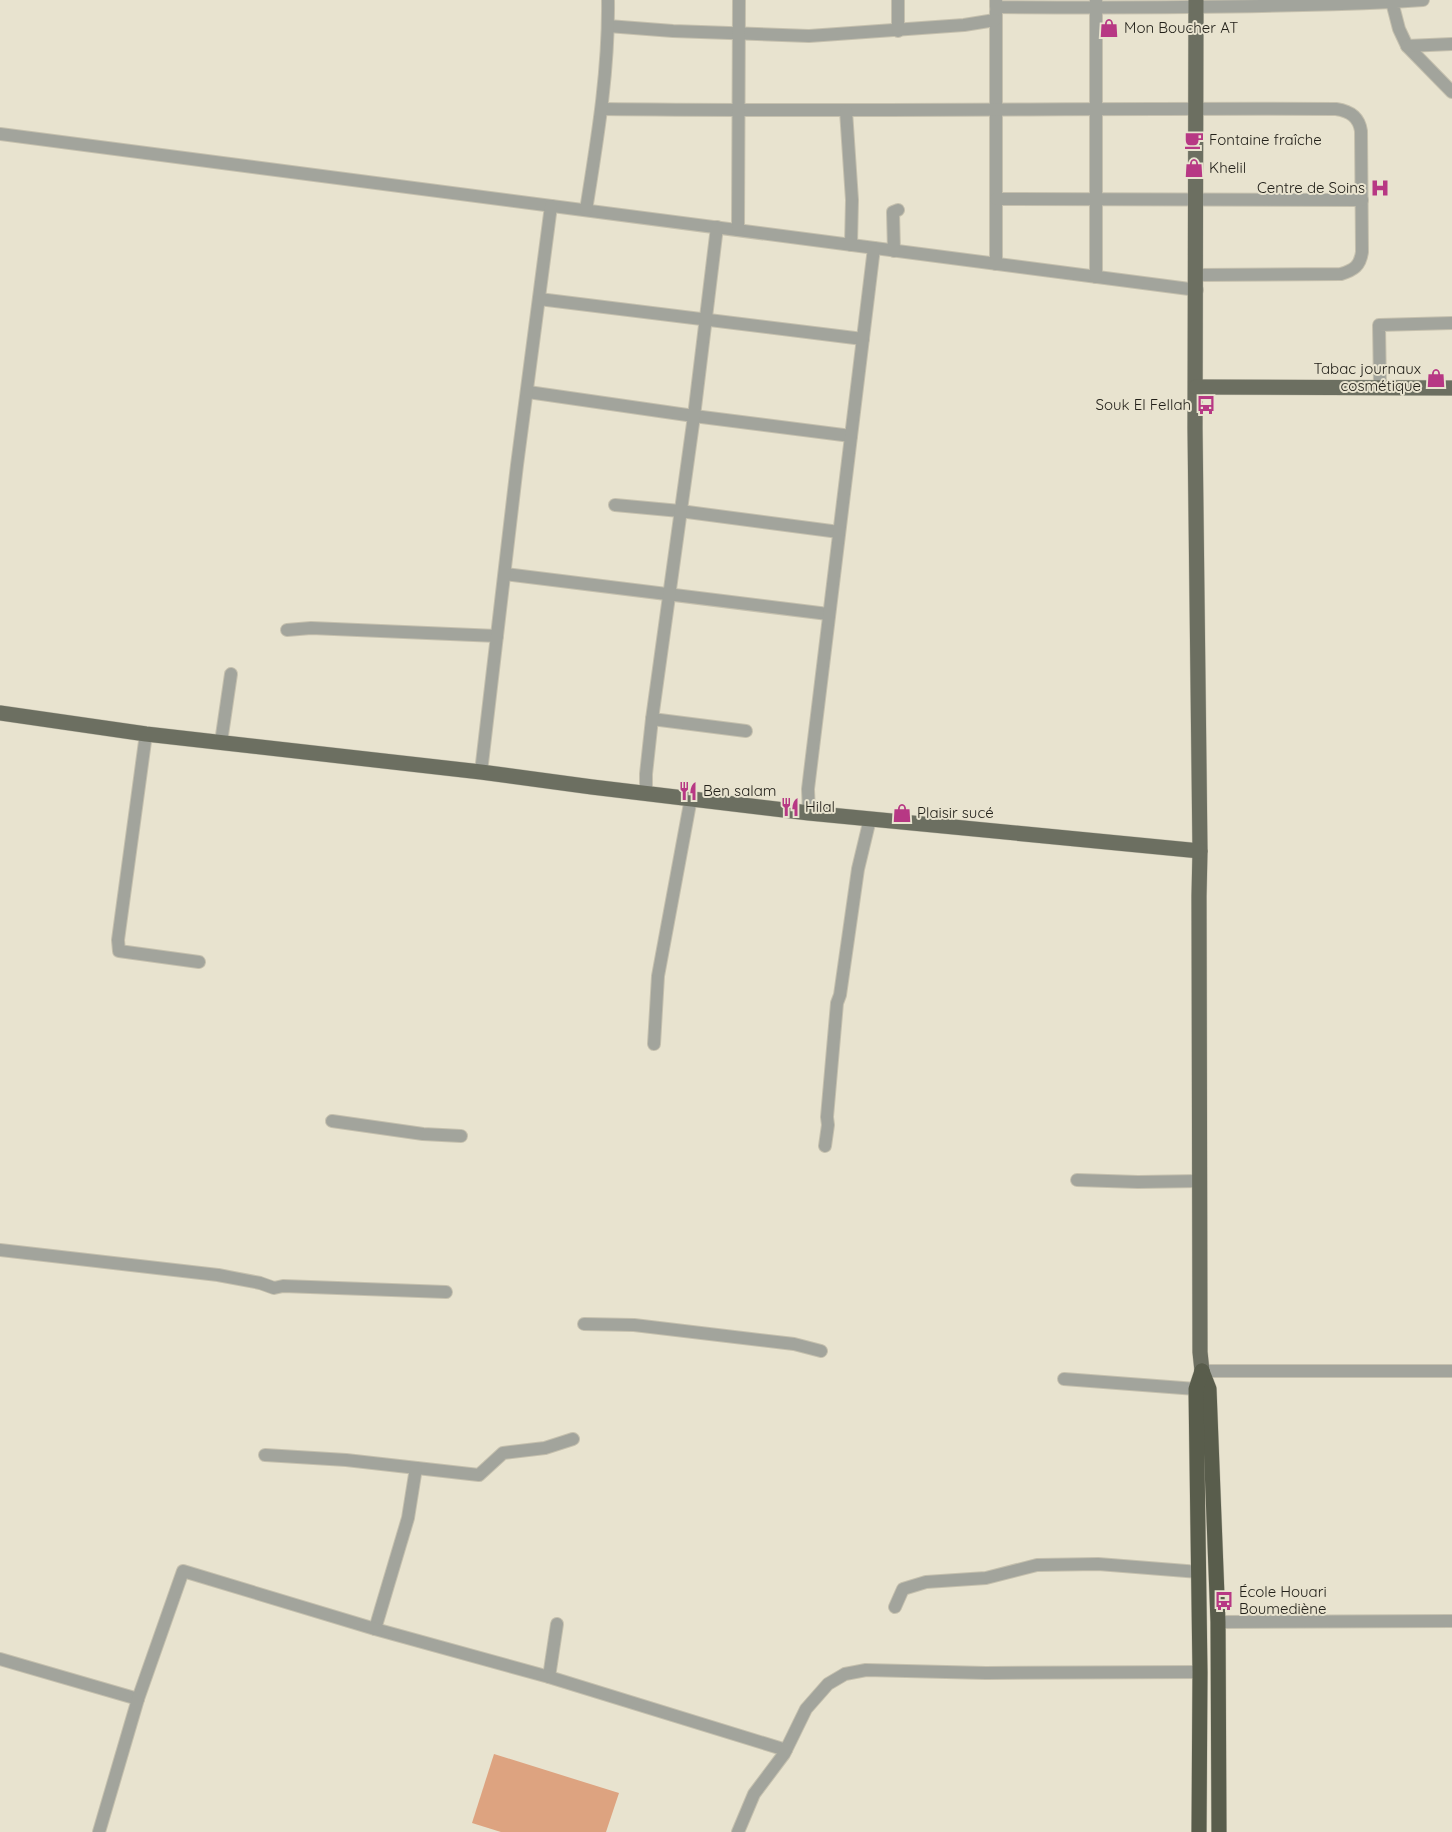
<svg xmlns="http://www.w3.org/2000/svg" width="1452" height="1832" font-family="Quicksand,sans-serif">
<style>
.pitch{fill:#dda380}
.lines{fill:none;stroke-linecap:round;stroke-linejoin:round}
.minor-casing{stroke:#c5c0ae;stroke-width:14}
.major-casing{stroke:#c5c0ae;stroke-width:16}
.highway-casing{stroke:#c5c0ae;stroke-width:16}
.minor{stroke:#a2a49c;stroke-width:12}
.major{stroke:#6c6f61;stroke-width:15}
.highway{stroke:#595d4c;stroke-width:15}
.labels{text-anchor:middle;stroke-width:4;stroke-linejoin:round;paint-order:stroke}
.poi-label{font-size:15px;fill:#23211a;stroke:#e8e3cf;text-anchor:start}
</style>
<rect width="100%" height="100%" fill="#e8e3cf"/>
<path class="pitch" d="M494,1754L619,1793L606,1832H501L472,1823Z"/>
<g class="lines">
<g class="minor-casing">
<g id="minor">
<path d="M996,0V7C1128,8 1260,8 1392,2V0"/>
<path d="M1423,0L1392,2L1399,29L1407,46L1452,92"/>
<path d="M996,11V264"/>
<path d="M608,26L673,31L809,36L964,25L995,20"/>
<path d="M898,31V0"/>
<path d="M1407,46L1452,44"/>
<path d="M602,109C847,112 1091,108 1336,109C1350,111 1359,117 1361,131L1362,252C1360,266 1354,270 1341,274L1196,275"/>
<path d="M846,111L852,200L851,245"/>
<path d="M0,134L1197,290"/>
<path d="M996,199L1362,200"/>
<path d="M586,210C597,141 609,71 608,0"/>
<path d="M738,230L739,0"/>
<path d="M894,251L893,212L898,210"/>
<path d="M1096,277V0"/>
<path d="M539,299L863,339"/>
<path d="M1380,387L1379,325L1452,323"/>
<path d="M528,392L694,416L851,436"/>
<path d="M615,505L680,511L839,532"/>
<path d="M505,574L828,614"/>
<path d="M287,630L311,628L497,636"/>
<path d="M652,719L746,731"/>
<path d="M146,734L118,940L119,951L199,962"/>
<path d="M221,742L231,674"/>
<path d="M481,772L517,465L551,206"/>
<path d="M646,792V774L652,719L694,416L717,227"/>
<path d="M809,813L808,789L874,248"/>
<path d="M654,1044L658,976L691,798"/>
<path d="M332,1121L423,1134L461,1136"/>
<path d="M825,1146L828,1125L827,1117L837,1003L840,995L858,869L870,819"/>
<path d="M1077,1180L1138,1182L1199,1181"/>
<path d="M0,1250L218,1275L260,1283L274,1288L283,1286L446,1292"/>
<path d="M584,1324L634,1325L794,1344L821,1351"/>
<path d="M1202,1371H1452"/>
<path d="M1064,1379L1196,1389"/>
<path d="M265,1455L346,1460L479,1475L503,1453L545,1448L573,1439"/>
<path d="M895,1607L903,1589L926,1582L986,1578L1037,1565L1098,1564L1199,1572"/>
<path d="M1218,1622L1452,1621"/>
<path d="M375,1629L408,1518L416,1468"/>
<path d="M0,1659L138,1699"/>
<path d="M549,1677L557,1624"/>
<path d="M99,1832L138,1699L183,1571L375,1629L549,1677L786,1750"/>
<path d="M738,1832L754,1794L784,1754L806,1709L828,1684L845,1674L866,1670L986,1673L1200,1672"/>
</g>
</g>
<g class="major-casing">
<g id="major">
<path d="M1196,0L1195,428L1200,851L1199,896L1200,1352L1202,1371"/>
<path d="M1196,387L1452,388"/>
<path d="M0,713L146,734L481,772L592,787L809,813L1200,851"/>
</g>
</g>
<g class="highway-casing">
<g id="highway">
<path d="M1202,1371L1209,1389L1218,1622L1219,1832"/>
<path d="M1199,1832L1200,1672L1196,1389L1202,1371"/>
</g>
</g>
<use href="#minor" class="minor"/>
<use href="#major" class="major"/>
<use href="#highway" class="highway"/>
</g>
<defs>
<g id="shop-bare" transform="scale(1.5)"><path d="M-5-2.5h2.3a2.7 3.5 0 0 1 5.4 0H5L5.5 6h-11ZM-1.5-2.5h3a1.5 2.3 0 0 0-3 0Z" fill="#b73884" stroke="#e8e3cf" stroke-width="2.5" paint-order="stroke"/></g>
<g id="cafe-bare" transform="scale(1.5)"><path d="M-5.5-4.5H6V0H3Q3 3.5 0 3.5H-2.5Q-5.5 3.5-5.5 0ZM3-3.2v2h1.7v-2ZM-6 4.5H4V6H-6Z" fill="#b73884" stroke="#e8e3cf" stroke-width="2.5" paint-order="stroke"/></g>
<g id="hospital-bare" transform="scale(1.5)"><path d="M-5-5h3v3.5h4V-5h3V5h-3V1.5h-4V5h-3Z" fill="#b73884" stroke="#e8e3cf" stroke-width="2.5" paint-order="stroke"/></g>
<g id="bus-bare" transform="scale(1.5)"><path d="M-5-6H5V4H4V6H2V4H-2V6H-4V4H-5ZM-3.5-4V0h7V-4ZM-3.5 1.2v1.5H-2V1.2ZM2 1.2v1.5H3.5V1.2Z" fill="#b73884" stroke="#e8e3cf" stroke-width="2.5" paint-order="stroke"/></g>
<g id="restaurant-bare" transform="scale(1.5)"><path d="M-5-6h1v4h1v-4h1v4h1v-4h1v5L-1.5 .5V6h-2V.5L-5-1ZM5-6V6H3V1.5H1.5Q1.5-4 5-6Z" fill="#b73884" stroke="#e8e3cf" stroke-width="2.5" paint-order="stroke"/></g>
</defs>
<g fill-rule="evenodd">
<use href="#shop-bare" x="1109" y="28"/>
<use href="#cafe-bare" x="1194" y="140"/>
<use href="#shop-bare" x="1194" y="168"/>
<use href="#hospital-bare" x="1380" y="188"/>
<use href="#shop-bare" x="1436" y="378"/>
<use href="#bus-bare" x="1206" y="405"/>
<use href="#restaurant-bare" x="688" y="791"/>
<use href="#restaurant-bare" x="790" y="807"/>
<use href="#shop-bare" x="902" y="813"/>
<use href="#bus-bare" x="1224" y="1601"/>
</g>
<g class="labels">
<g class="poi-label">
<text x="1124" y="33">Mon Boucher AT</text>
<text x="1209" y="145">Fontaine fraîche</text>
<text x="1209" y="173">Khelil</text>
<text x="1365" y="193" text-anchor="end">Centre de Soins</text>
<text x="1421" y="374" text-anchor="end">Tabac journaux<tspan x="1421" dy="17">cosmétique</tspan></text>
<text x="1191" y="410" text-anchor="end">Souk El Fellah</text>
<text x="703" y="796">Ben salam</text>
<text x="805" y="812">Hilal</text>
<text x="917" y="818">Plaisir sucé</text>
<text x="1239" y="1597">École Houari<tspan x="1239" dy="17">Boumediène</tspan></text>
</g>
</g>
</svg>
